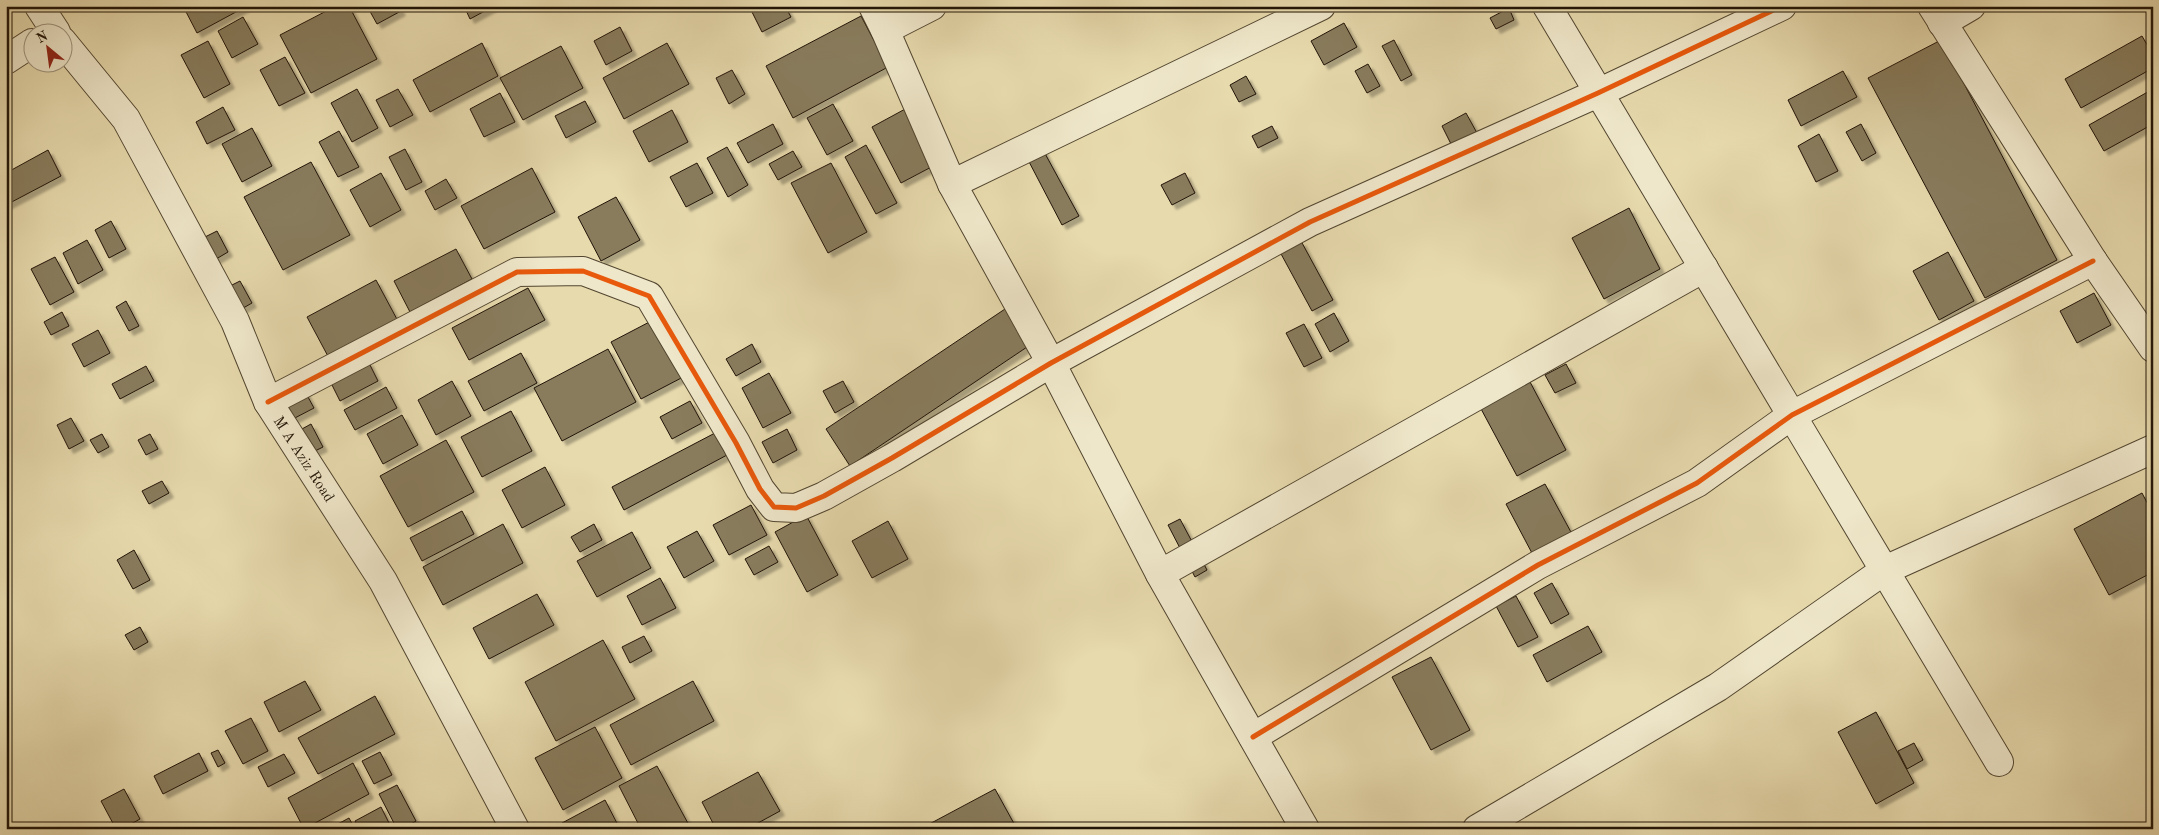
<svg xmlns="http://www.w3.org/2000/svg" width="2159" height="835" font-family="'Old Standard TT',serif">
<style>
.building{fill:#887b5d;stroke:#211507;filter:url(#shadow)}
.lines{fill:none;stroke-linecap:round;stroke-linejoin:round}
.minor-casing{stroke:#524630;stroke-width:30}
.minor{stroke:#efe7ca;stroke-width:28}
.cycleway-casing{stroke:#efe7ca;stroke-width:8}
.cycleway{stroke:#e8590c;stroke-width:5}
.labels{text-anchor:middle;stroke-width:4.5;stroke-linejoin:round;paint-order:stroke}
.street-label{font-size:15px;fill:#211507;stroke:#efe7ca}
</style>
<defs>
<filter id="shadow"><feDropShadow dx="4.5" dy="4.5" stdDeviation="1" flood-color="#0004"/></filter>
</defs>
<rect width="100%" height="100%" fill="#e7daad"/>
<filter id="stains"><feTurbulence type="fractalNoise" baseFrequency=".004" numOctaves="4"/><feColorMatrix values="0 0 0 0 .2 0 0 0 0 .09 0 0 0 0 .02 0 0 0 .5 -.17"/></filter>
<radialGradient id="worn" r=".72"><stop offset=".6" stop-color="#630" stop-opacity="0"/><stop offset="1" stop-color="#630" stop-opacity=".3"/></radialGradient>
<g class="building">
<path d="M183,6H247L197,33Z"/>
<path d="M336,6H349L377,59L311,93L280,35Z"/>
<path d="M367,6H398L401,11L377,24Z"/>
<path d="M464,6H494L470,19Z"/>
<path d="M753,6H785L791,17L762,32L750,8Z"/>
<path d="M1509,8L1514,20L1496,29L1490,18Z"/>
<path d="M861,16L888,67L793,118L766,66Z"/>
<path d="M243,17L258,44L232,58L218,31Z"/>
<path d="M1344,23L1357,47L1324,65L1311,41Z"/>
<path d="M620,27L632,51L606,65L594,41Z"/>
<path d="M2142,36L2153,55V68L2081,108L2065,79Z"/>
<path d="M1394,40L1412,75L1401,81L1382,46Z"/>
<path d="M1941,40L2057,260L1985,298L1868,78Z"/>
<path d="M208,41L230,84L204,98L181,55Z"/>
<path d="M482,43L498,76L430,112L413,80Z"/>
<path d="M667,43L689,84L624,119L603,78Z"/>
<path d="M561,46L583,88L523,120L500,78Z"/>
<path d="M285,57L305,93L279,106L260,70Z"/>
<path d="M1368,64L1380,86L1367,93L1355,71Z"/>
<path d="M732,70L745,94L729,104L716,78Z"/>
<path d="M1843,71L1857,97L1801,126L1788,100Z"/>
<path d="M1246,76L1256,94L1239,102L1230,85Z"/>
<path d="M357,89L378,128L352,142L331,103Z"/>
<path d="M398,89L413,115L390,127L376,100Z"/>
<path d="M2153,89V124L2104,151L2089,125Z"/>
<path d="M500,93L515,122L484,137L470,109Z"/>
<path d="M585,101L596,122L566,138L555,116Z"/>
<path d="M833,104L853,141L827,155L807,118Z"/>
<path d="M223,107L235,130L207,144L196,122Z"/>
<path d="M907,108L937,164L901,183L872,127Z"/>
<path d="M672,110L688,142L649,162L633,131Z"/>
<path d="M1466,113L1477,133L1452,146L1442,126Z"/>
<path d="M773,124L783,144L748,163L737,143Z"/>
<path d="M1861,124L1876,153L1862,161L1846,132Z"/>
<path d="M1272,126L1278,138L1258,148L1252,136Z"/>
<path d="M252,128L272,166L242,182L222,144Z"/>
<path d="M339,131L359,167L338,177L319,142Z"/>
<path d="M1819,134L1838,171L1816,182L1798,146Z"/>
<path d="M866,145L897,203L876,214L845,157Z"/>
<path d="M727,147L748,185L728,197L707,158Z"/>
<path d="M1042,148L1079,216L1062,225L1026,156Z"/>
<path d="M405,149L422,182L406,190L389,157Z"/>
<path d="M48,150L61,176L6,205V173Z"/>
<path d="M793,151L802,167L778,180L769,164Z"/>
<path d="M311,162L350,235L283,270L244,197Z"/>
<path d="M697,163L713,193L686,207L670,177Z"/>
<path d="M831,163L867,232L828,253L791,183Z"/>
<path d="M532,168L555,212L484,249L461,206Z"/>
<path d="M381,173L401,210L370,227L350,190Z"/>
<path d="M1185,173L1195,193L1172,205L1161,185Z"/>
<path d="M446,179L457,198L435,210L425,191Z"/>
<path d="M616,197L640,240L601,261L578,217Z"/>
<path d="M1629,208L1660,269L1604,299L1572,238Z"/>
<path d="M111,221L126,249L109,258L95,230Z"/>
<path d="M217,231L228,252L211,262L199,240Z"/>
<path d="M87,240L103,270L78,284L63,253Z"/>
<path d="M1301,241L1333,300L1312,311L1280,252Z"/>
<path d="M456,249L472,279L410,312L394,281Z"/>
<path d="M1948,252L1974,301L1939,320L1913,271Z"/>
<path d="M55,257L74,292L50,305L31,269Z"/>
<path d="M376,280L399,323L330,360L307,317Z"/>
<path d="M240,281L252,303L238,311L226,288Z"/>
<path d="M528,288L545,320L469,360L452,328Z"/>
<path d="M2094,293L2111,325L2077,343L2060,311Z"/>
<path d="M126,301L139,326L129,331L116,307Z"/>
<path d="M1005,309L1030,345L850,466L826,429Z"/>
<path d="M62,312L69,326L51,335L44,322Z"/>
<path d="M1334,313L1349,341L1330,352L1315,324Z"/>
<path d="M657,318L687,375L641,399L611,342Z"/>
<path d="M1304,324L1322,358L1304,367L1286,333Z"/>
<path d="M98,330L110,353L84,367L72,344Z"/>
<path d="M752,344L761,362L736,376L726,359Z"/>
<path d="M608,349L636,402L562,441L534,388Z"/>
<path d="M521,353L537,383L484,411L468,381Z"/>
<path d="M368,361L378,381L340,401L330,381Z"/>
<path d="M1566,364L1576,383L1555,393L1545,375Z"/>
<path d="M146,366L154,381L120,399L112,384Z"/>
<path d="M769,373L791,413L763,428L742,388Z"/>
<path d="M1529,380L1566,450L1517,476L1480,407Z"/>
<path d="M452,381L471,416L436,435L418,400Z"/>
<path d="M843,381L854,402L835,413L823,391Z"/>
<path d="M301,384L314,408L291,420L278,396Z"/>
<path d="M386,387L397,408L355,430L344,410Z"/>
<path d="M690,401L702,423L672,439L660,417Z"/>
<path d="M511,411L532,451L482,477L461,437Z"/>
<path d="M402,415L418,445L383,464L367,434Z"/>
<path d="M71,418L84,441L69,449L57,425Z"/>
<path d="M311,424L323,447L303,457L291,435Z"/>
<path d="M787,429L797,450L773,463L762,442Z"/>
<path d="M715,433L727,455L624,510L612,487Z"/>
<path d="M102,434L109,447L98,453L90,440Z"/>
<path d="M150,434L158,449L146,455L138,440Z"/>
<path d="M446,440L474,492L408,527L380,476Z"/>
<path d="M545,467L565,505L522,528L502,490Z"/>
<path d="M162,481L169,493L149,504L142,491Z"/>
<path d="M1545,484L1572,534L1533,555L1506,504Z"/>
<path d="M2142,493L2153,514V572L2109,595L2074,529Z"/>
<path d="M751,505L767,535L729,555L713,525Z"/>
<path d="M462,511L474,534L422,561L410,538Z"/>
<path d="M806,515L838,575L807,592L775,532Z"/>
<path d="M1180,519L1207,570L1195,577L1168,525Z"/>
<path d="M888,521L908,559L872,578L852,541Z"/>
<path d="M503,524L523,563L443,605L423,567Z"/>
<path d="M594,524L602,540L580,552L571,537Z"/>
<path d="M697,531L714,561L684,578L667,547Z"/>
<path d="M632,532L651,568L597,597L577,561Z"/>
<path d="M769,546L778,562L754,575L745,559Z"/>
<path d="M134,550L150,580L133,589L117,560Z"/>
<path d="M660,578L676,608L642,625L627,596Z"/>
<path d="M1552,583L1569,614L1551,624L1534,593Z"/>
<path d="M537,594L554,625L489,659L473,628Z"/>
<path d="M1516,596L1538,637L1518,647L1496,606Z"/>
<path d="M1588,626L1602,652L1547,682L1533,655Z"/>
<path d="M140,627L148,642L134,650L125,635Z"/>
<path d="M644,636L652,651L630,663L622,647Z"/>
<path d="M603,640L635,699L556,741L525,682Z"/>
<path d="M1431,657L1470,730L1431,750L1392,677Z"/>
<path d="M305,681L321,710L279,732L264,702Z"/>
<path d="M693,681L714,721L631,765L610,725Z"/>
<path d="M375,696L395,734L318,774L298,738Z"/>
<path d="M1876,712L1914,783L1876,804L1838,732Z"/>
<path d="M251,718L268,751L243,764L225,731Z"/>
<path d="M595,727L622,778L563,810L535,758Z"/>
<path d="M1914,743L1923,760L1907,769L1898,751Z"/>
<path d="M218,750L225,763L218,767L211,753Z"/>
<path d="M380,752L392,775L374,784L362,761Z"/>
<path d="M199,753L208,771L163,794L154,776Z"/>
<path d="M284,754L295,773L268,787L258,767Z"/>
<path d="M353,763L369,794L304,829L288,798Z"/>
<path d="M657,766L690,827L686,829H641L619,786Z"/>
<path d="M758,772L780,811L747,829H716L702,802Z"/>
<path d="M397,785L416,821L403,829H397L379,794Z"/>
<path d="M124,789L140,819L122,829H116L101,801Z"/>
<path d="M995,789L1017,829H920Z"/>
<path d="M605,800L620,829H565L562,823Z"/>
<path d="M381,807L392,829H359L355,821Z"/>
<path d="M349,818L355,829H336L334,826Z"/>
</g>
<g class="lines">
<g class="minor-casing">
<g id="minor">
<path d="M39,6L56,32"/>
<path d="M873,6L885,30L952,184L1051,363L1160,574L1305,829"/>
<path d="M1547,6L1999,762"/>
<path d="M1932,6L2093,261L2153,348"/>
<path d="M1942,23L1971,6"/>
<path d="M885,30L932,6"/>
<path d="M62,41L126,119L235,321L268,402L383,581L515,829"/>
<path d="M6,60L32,43"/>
<path d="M952,184L1321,6"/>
<path d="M268,402L517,272L583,271L649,296L736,443L760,489L774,507L796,508L824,496L892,458L1051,363L1310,222L1598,93L1782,6"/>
<path d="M1160,574L1704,268"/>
<path d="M1253,737L1538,565L1697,483L1792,415L2093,261"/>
<path d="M1477,829L1718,687L1885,570L2153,449"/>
</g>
</g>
<use href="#minor" class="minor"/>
<g class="cycleway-casing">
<g id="cycleway">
<path d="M268,402L517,272L583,271L649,296L736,443L760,489L774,507L796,508L824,496L892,458L1051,363L1310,222L1598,93L1782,6"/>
<path d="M1253,737L1538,565L1697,483L1792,415L2093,261"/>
</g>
</g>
<use href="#cycleway" class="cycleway"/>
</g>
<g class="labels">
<g class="street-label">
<text transform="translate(304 459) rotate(57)" y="5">M A Aziz Road</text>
</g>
</g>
<rect width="2159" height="835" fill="none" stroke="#e7daad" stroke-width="25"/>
<rect x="8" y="8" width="2144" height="820" fill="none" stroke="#211507" stroke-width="2.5"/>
<rect x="12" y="12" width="2134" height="810" fill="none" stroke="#211507"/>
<g transform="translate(48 48) rotate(331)"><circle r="24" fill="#efe7ca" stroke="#9d937c"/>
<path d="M0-4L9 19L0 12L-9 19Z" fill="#8f2418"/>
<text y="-8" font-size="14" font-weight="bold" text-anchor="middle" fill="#211507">N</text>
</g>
<rect width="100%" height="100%" filter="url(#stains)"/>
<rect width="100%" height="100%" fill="url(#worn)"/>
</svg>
